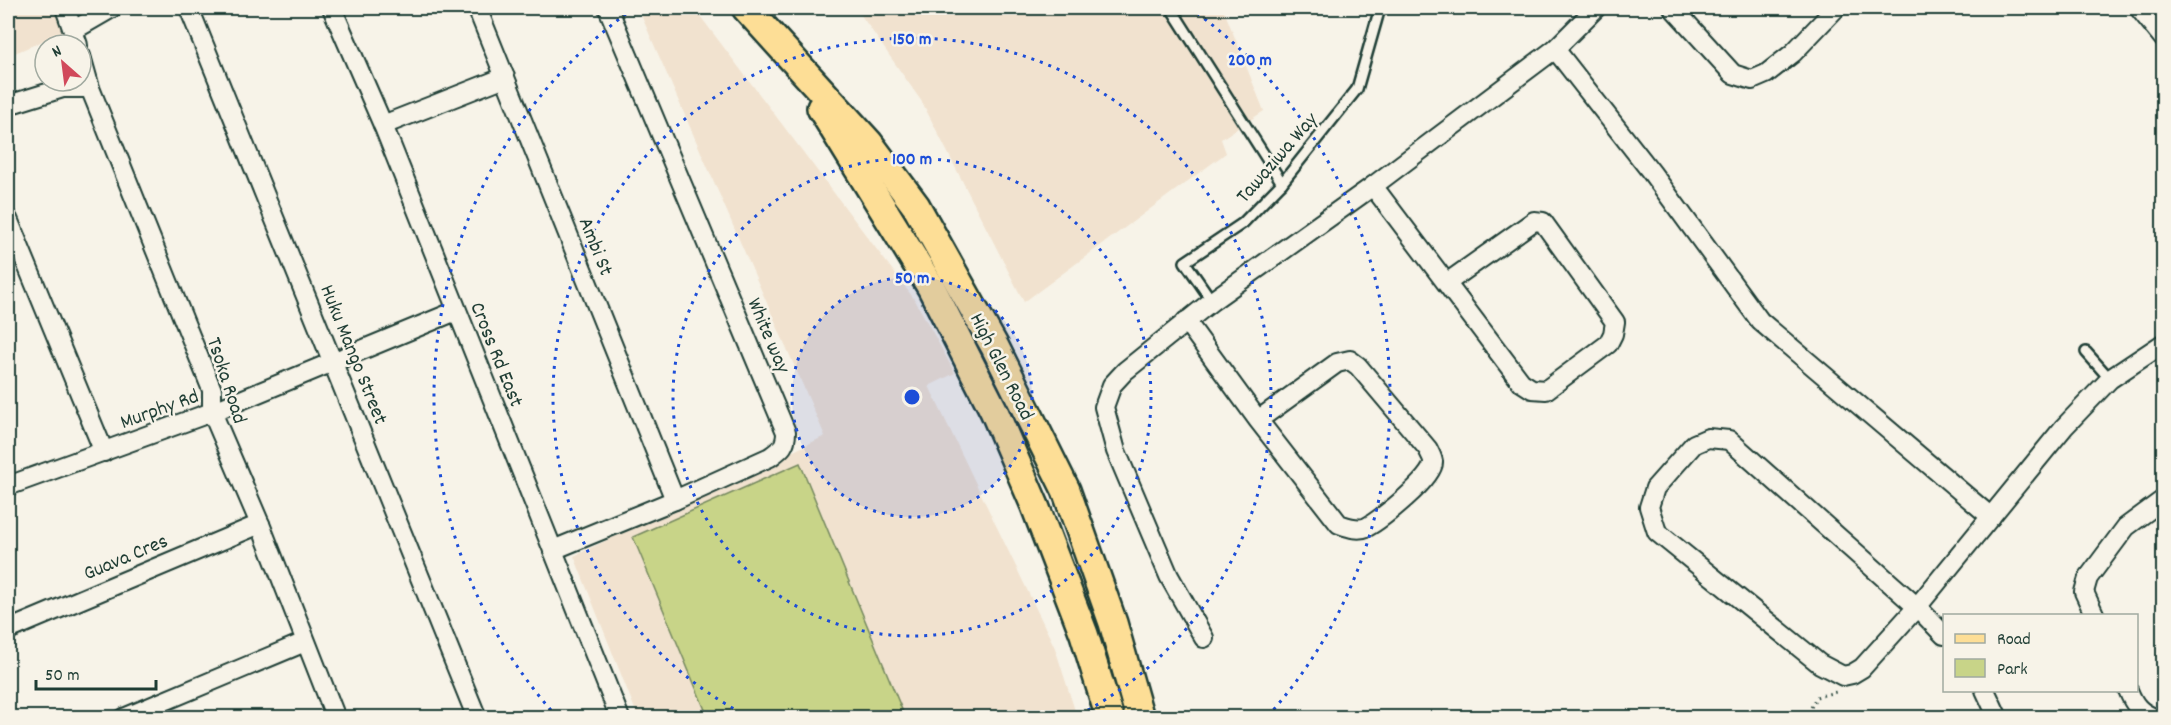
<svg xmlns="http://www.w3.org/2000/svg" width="2171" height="725" font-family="Dekko,sans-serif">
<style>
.built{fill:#f1e2cf}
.green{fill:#c8d488;stroke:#74885e;stroke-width:1.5}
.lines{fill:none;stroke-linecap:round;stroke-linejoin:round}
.service-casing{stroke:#1f3d34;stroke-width:14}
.minor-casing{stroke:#1f3d34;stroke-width:22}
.primary-casing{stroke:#1f3d34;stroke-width:32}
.path{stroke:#1f3d34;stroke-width:3;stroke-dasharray:1.5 4.5;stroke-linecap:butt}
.service{stroke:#f7f3e8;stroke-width:9}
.minor{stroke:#f7f3e8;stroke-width:18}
.primary{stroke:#fdde96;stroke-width:27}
.ring{fill:none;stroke:#1d4ed8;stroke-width:3;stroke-dasharray:3 6}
.labels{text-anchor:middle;stroke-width:5;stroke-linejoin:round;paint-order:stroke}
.street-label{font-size:21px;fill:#1f3d34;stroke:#f7f3e8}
.centre{fill:#1d4ed8;stroke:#f7f3e8;stroke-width:3}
.ring-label{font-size:18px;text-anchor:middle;font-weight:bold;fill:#1d4ed8;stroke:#f7f3e8;stroke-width:5;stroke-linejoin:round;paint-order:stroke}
</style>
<rect width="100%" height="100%" fill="#f7f3e8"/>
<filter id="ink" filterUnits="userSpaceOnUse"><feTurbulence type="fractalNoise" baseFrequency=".0167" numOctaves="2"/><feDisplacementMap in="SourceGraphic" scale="12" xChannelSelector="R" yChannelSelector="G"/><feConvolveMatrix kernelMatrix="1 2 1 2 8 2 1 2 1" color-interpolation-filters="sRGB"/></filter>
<g filter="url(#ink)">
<g class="built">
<path d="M8,8H57L66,31L8,56Z"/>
<path d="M638,8H694L915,300L955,373L929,386L1055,648L1077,717H638L574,556L825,436Z"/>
<path d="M856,8H1223L1264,111L1221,139L1226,153L1024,302L922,102Z"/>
</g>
<path class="green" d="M800,463L905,717H708L633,537Z"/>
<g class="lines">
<g class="service-casing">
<g id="service">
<path d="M1171,8L1282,183"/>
<path d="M1212,301L1185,262L1243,223L1282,183L1357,89L1380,8"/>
<path d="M2086,352L2110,379"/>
</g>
</g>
<g class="minor-casing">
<g id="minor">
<path d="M65,8L78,45"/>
<path d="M189,8L477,718"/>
<path d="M332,8L383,125L620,718"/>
<path d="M477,8L675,500"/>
<path d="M1673,8L1733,74L1752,80L1766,74L1793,53L1836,8"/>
<path d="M2139,8L2164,39"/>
<path d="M74,30L112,8"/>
<path d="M1555,49L1596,8"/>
<path d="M81,56L90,88L212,390V412L260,524L336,718"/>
<path d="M8,105L63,88H90"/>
<path d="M383,125L505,77"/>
<path d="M1373,186L1521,382L1532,389L1546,390L1608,344L1613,334L1615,322L1543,222L1534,221L1448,282"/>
<path d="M8,219L104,452"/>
<path d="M1186,321L1258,420L1339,524C1348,527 1358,531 1367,527C1380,520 1435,477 1433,462C1433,458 1429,452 1428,449L1358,366L1350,360L1337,363L1258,420"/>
<path d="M8,486L212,412L456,311"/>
<path d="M553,550L675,500L770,457C781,449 786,446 786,432L608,8"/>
<path d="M2095,616L2084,592L2088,578L2126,527L2164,499"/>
<path d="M8,630L260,524"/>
<path d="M1944,635L1917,607L1729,440L1708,438L1694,444L1655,488L1649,507L1657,532L1820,664L1843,676L1852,674L1862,668L1917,607L2064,427L2110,379L2164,343"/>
<path d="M1204,638L1169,576L1116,451L1104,407L1112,385L1125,371L1212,301L1373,186L1555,49L1652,173L1760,321L1991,517"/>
<path d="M1985,690L1998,718"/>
<path d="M2128,690C2134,705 2140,713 2155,718"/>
<path d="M124,718L305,642"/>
</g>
</g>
<g class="primary-casing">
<g id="primary">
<path d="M746,8L869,143L916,206L995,347L1066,490L1113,623L1140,718"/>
<path d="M821,108L931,287L994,411L1035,506L1084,634L1110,718"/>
</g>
</g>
<path class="path" d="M1806,718L1816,697L1836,692"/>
<use href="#service" class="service"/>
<use href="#minor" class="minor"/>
<use href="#primary" class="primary"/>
</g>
</g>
<circle cx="912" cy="397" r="120" fill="#1d4ed8" fill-opacity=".12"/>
<g class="ring">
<circle cx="912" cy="397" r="120"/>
<circle cx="912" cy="397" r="239"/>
<path d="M749 717A359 359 0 1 1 1075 717"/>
<path d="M557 717A478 478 0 0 1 634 8M1190 8A478 478 0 0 1 1267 717"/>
</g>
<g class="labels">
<g class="street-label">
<text transform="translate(1276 157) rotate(-49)" y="7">Tawaziwa Way</text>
<text transform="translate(597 246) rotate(68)" y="7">Ambi St</text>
<text transform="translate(770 335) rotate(67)" y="7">White way</text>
<text transform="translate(355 354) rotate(68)" y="7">Huku Mango Street</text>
<text transform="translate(498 354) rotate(68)" y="7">Cross Rd East</text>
<text transform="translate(1003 366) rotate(63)" y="7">High Glen Road</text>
<text transform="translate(228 380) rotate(72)" y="7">Tsoka Road</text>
<text transform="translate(159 408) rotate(-20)" y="7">Murphy Rd</text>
<text transform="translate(125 556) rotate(-23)" y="7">Guava Cres</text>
</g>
</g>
<circle cx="912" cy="397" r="9" class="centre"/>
<g class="ring-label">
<text x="912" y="44">150 m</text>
<text x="1250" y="65">200 m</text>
<text x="912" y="164">100 m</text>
<text x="912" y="283">50 m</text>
</g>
<rect width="2171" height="725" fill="none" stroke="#f7f3e8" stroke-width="30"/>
<rect x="15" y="15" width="2141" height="695" fill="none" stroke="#1f3d34" stroke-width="2" filter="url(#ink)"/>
<rect x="1943" y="614" width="195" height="78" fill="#f7f3e8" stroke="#a1aaa0" stroke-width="1.5"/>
<rect x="1955" y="634" width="30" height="9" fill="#fdde96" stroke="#a1aaa0" stroke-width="1.5"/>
<text x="1997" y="644" font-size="18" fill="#1f3d34">Road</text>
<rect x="1955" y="659" width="30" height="18" fill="#c8d488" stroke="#a1aaa0" stroke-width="1.5"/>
<text x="1997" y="674" font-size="18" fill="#1f3d34">Park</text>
<g transform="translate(63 63) rotate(332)"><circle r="28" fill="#f7f3e8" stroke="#a1aaa0" stroke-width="1.5"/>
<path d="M0-4.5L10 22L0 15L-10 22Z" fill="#d1495b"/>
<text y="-9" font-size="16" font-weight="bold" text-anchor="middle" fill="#1f3d34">N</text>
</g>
<path d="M36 680v9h120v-9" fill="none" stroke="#1f3d34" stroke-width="3"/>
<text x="45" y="680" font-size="18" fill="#1f3d34" stroke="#f7f3e8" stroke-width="4.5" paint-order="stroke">50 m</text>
</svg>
